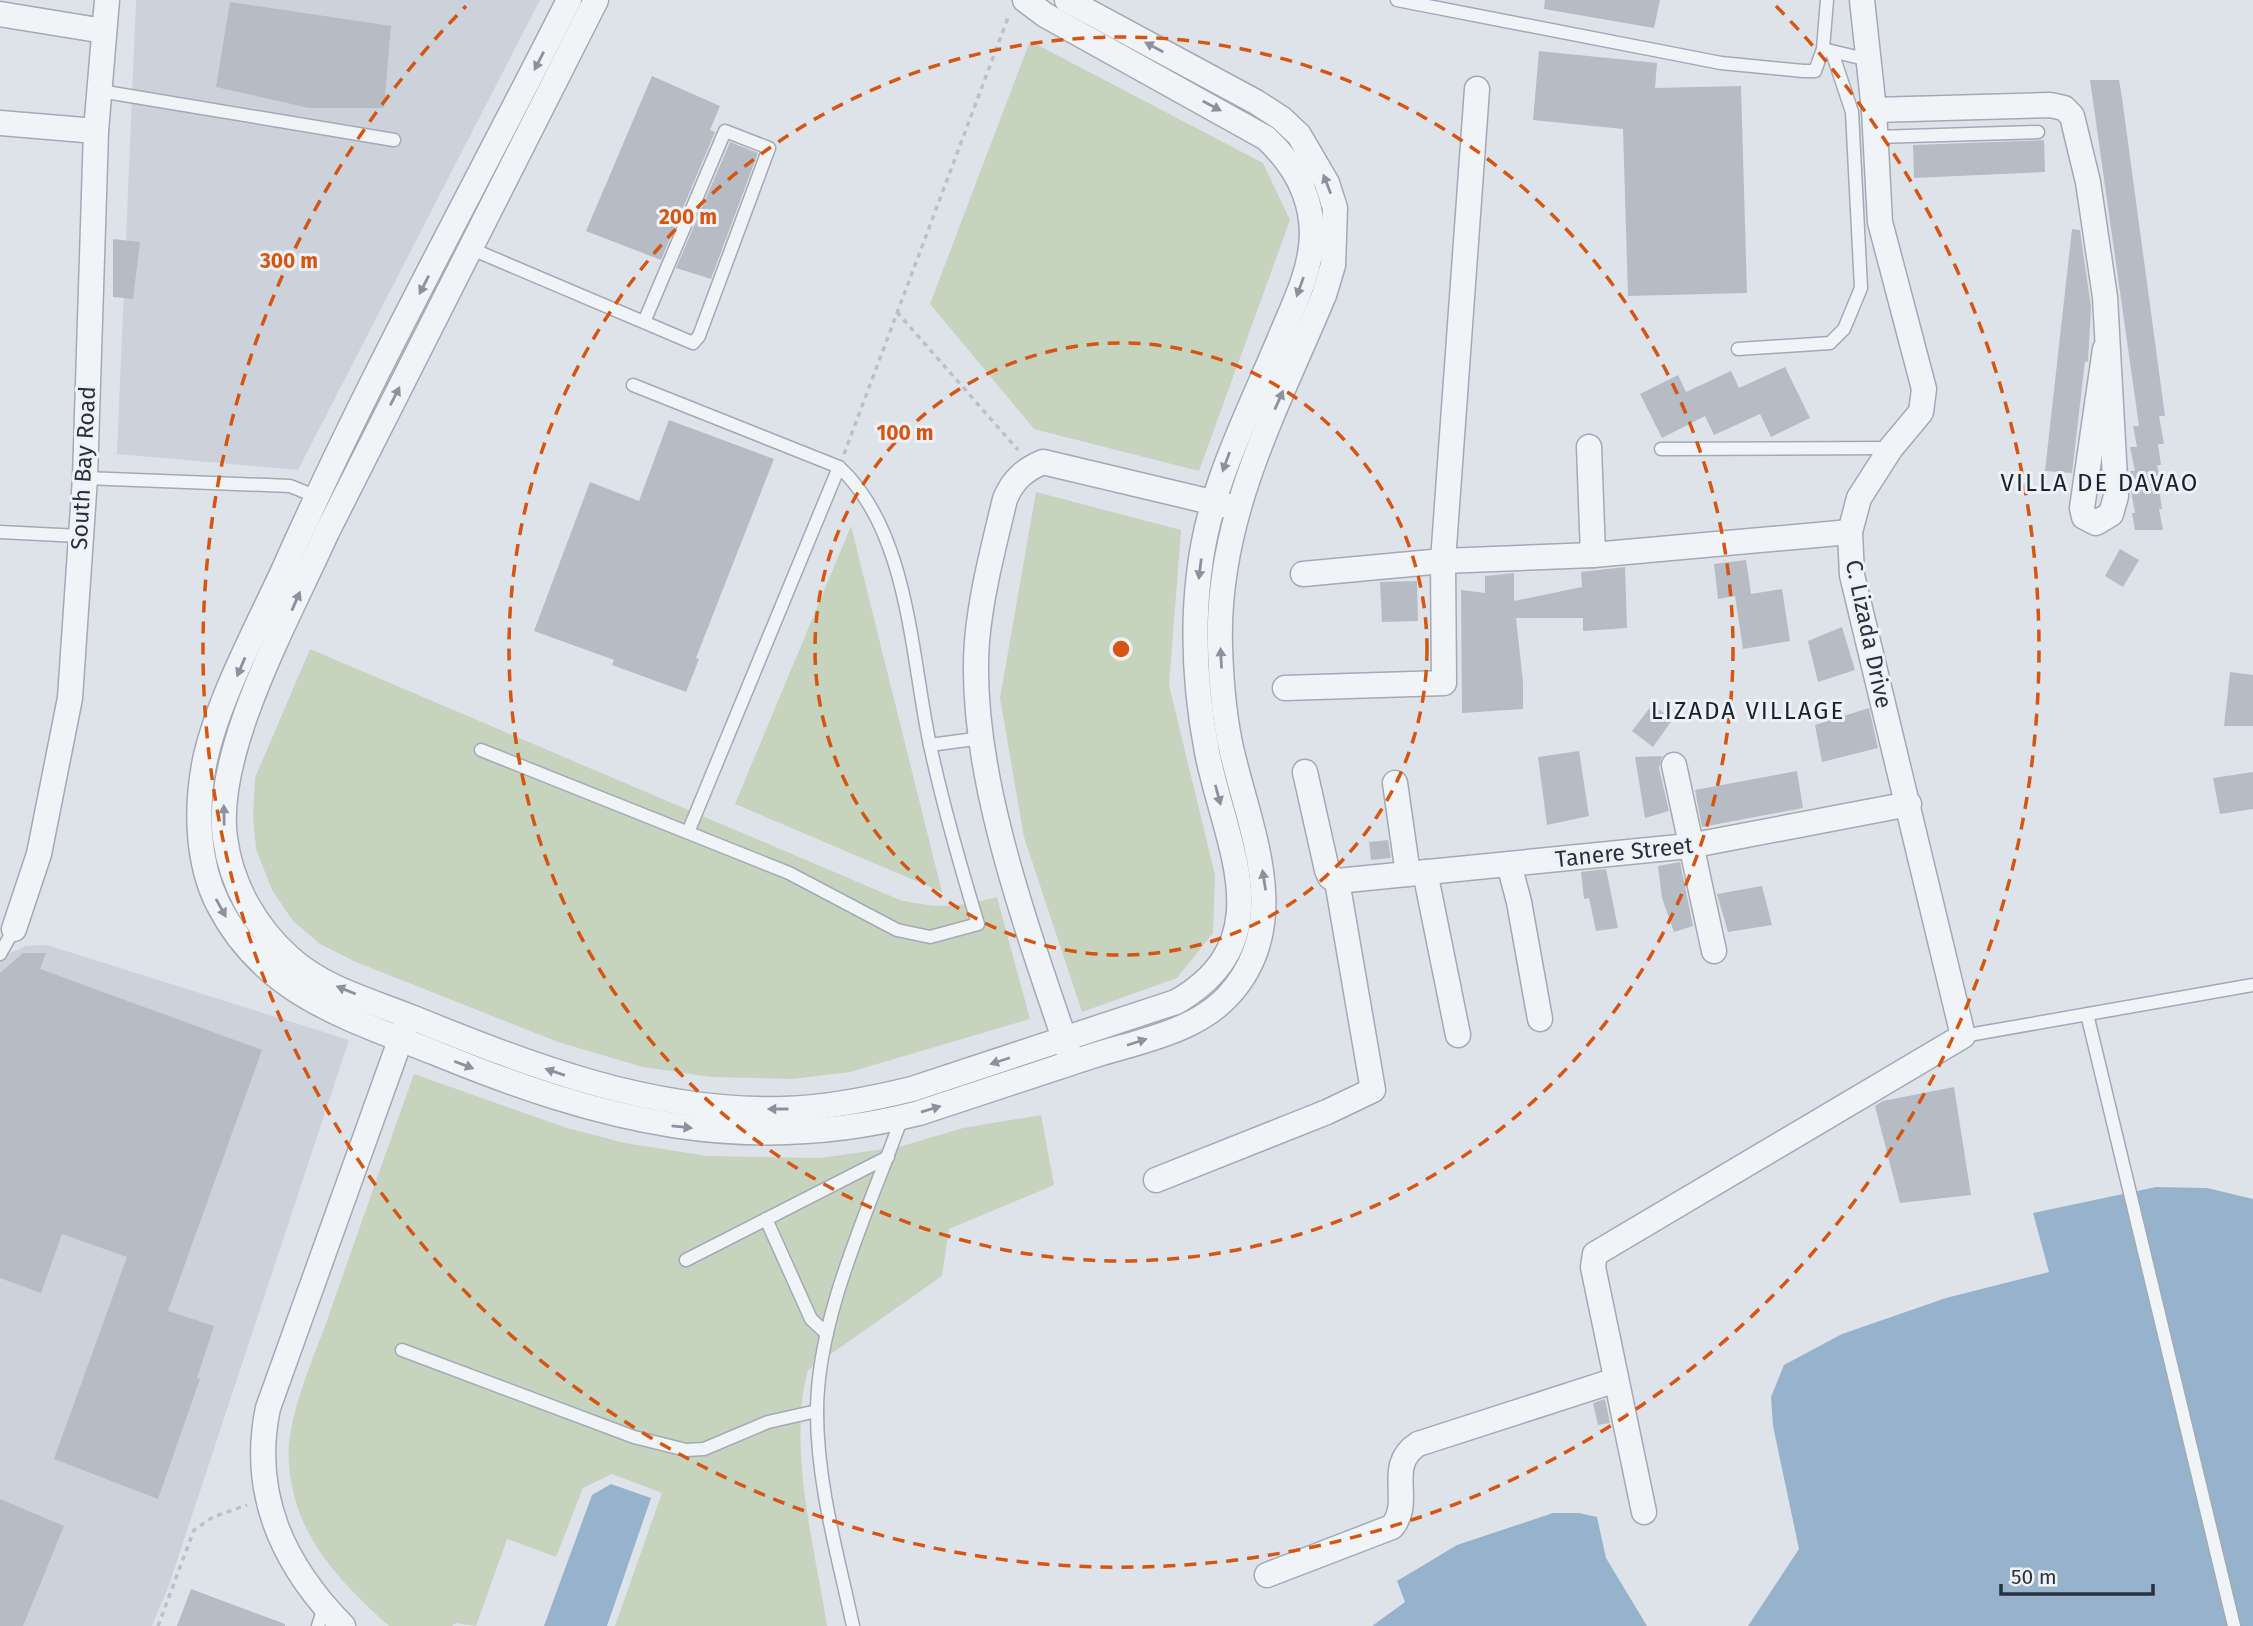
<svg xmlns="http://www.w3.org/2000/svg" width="2253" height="1626" font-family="'Fira Sans',sans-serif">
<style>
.built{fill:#ccd2db}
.green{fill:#c5d3bf}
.water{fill:#97b3cb}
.building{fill:#b5bcc6}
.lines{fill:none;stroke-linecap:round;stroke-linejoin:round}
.lane-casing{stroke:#a3aab3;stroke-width:15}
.street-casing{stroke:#a3aab3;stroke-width:27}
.path{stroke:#bcc1c7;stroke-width:3.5;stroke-dasharray:5 5;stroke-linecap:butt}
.lane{stroke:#f1f4f7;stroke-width:12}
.street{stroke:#f1f4f7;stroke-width:24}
.oneway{fill:#8c929c}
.ring{fill:none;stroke:#d55511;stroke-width:3.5;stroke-dasharray:12 9}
.labels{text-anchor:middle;stroke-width:6;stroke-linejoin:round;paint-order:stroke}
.street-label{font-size:23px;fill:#273140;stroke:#eef2f6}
.neighbourhood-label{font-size:24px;letter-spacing:2px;fill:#192231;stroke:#eef2f6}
.centre{fill:#d55511;stroke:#eef2f6;stroke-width:3.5}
.ring-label{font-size:21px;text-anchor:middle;font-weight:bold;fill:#d55511;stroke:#eef2f6;stroke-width:6;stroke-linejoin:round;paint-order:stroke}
</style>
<rect width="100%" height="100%" fill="#dee3e9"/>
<g class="built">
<path d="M136,0H540L298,470L117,454Z"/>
<path d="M47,945L349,1040L169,1585L152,1626H0V962L6,955L26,946Z"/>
</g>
<g class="green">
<path d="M1030,41L1263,163L1290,220L1199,471L1034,429L930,304Z"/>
<path d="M1036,492L1181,530L1169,685L1215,875L1213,933L1177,978L1082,1012L1024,837L1000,698Z"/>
<path d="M851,526L942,892L735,804Z"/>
<path d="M310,649L900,900C939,909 959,907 997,897L1030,1019L850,1072L792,1079L711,1077L643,1067L558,1042L356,962L320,944L293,921L272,890L256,849L253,815L255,778Z"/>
<path d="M414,1074L567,1128L625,1143L707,1156L820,1158L899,1147L963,1128L1041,1115L1054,1185L949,1229L942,1276L808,1370C787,1447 815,1548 827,1626H615L662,1493L612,1474L583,1488L556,1557L507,1539L476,1626L456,1623L452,1626H389C339,1581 294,1535 289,1464C285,1419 314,1358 329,1315C357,1235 385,1155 414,1074Z"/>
</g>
<g class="water">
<path d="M2156,1187L2207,1188L2253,1199V1626H1748L1799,1549L1773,1426L1771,1397L1784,1365L1842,1334L1946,1298L2049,1272L2033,1213Z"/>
<path d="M611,1484L651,1498L607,1626H544L592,1495Z"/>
<path d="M1553,1513H1579L1597,1517L1606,1558L1647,1626H1372L1405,1602L1397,1581L1457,1545Z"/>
</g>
<g class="building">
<path d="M1545,0H1660L1654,28L1544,9Z"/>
<path d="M230,2L391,26L384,108H309L216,87Z"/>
<path d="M1539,51L1657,63L1655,88L1741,86L1747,293L1628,296L1623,129L1533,120Z"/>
<path d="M652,76L720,106L710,130L715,132L661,260L586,231Z"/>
<path d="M2090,80H2119L2122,98L2165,416H2159L2164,444H2158L2161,465H2157L2162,488H2159L2162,509H2159L2163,530H2135L2132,513H2135L2131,491H2135L2130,471H2135L2130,447H2137L2133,426H2139Z"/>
<path d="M2044,140L2045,172L1914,178L1913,145Z"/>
<path d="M730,142L758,153L711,279L676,268Z"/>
<path d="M2072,229L2080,230L2091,307L2088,362L2085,361L2072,473L2045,471Z"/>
<path d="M113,239L140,242L133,299L113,297Z"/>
<path d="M1785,367L1810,418L1771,437L1760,414L1714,435L1705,416L1662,438L1640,394L1678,375L1686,392L1731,371L1739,388Z"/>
<path d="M669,420L774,459L696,658L699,659L686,692L612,665L614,660L534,631L590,482L639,501Z"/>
<path d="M2120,549L2139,560L2123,587L2105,576Z"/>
<path d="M1746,560L1751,594L1782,589L1790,641L1743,649L1735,596L1718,599L1714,564Z"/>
<path d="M1625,567L1627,628L1583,631V618H1516L1523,682V709L1462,713L1461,590L1485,593V576L1514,573V601L1582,587L1581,572Z"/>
<path d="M1417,581L1418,621L1382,622L1380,582Z"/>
<path d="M1842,627L1855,670L1818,682L1808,641Z"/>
<path d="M2230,672L2253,675V726H2224Z"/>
<path d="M1652,705L1673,719L1653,747L1632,731Z"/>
<path d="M1869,708L1878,748L1822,762L1815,725Z"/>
<path d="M1579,751L1589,816L1547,825L1538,757Z"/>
<path d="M1662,756L1659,768L1669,811L1645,818L1635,757Z"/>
<path d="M1797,771L1803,808L1702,827L1695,790Z"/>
<path d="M2253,772V809L2220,814L2213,778Z"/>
<path d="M1388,840L1391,858L1371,860L1369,842Z"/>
<path d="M1680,862L1693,926L1674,932L1662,898L1658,866Z"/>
<path d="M1606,869L1618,928L1596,931L1589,898L1584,899L1581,872Z"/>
<path d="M1762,886L1772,925L1728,932L1717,894Z"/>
<path d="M23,953H46L40,969L262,1050L168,1311L214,1326L197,1378L200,1379L158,1499L54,1459L127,1257L62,1234L41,1293L0,1278V973Z"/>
<path d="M1954,1087L1971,1195L1900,1203L1875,1106L1883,1101Z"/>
<path d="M1605,1399L1610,1423L1598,1425L1593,1403Z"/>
<path d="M0,1499L64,1526L23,1626H0Z"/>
<path d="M191,1589L285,1624V1626H177Z"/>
</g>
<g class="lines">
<g class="lane-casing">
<g id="lane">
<path d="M1397,0L1721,63L1803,71H1815L1823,49L1827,0"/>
<path d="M1827,50L1869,60"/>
<path d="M100,91L394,140"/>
<path d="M1876,137L2038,132"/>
<path d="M467,247L693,343L699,336L769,148L725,131L644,322"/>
<path d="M1738,349L1830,343L1844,329L1861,288L1852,112L1832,52"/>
<path d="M1661,449L1891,448"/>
<path d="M85,478L290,486L320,498"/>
<path d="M0,532L80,536"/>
<path d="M930,745L982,738"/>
<path d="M481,750L789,873L897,930L930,937L978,924C960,865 943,806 930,745C911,657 909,531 839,467L633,385"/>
<path d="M689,830L839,467"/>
<path d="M0,954L14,929"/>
<path d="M2087,1014L2234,1626"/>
<path d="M1963,1036L2253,985"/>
<path d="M766,1219L811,1319L827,1334"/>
<path d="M686,1260L888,1157"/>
<path d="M402,1350L634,1437L686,1450L704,1449L768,1422L817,1411"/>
<path d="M318,1626L324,1607"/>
<path d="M853,1626C838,1556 817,1484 817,1412C817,1315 870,1208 902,1117"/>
</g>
</g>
<g class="street-casing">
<g id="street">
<path d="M569,0C474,189 370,375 284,569C257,628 216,703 204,765C196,810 197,862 218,904C265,996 349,1018 438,1054C599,1120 745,1158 919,1113C977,1094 1034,1075 1092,1056C1136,1042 1195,1032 1228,996C1294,925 1251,833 1232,752C1224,718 1221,682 1220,646C1216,518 1276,410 1324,295L1333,265L1335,208L1327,183L1299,135L1281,118L1256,102L1067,0"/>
<path d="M596,0L327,532C291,613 213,751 225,838C231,884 255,927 290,958C323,988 371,1001 411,1017C532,1066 652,1113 785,1109C827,1108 871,1099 912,1089L1176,1002C1284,940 1225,845 1207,752C1196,694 1192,633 1199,574C1208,489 1247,417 1279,340C1293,306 1311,272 1312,235C1312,196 1294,164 1266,138L1045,15L1025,0"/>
<path d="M0,14L104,31"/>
<path d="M1874,110L2050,105L2064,108L2072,116L2088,182L2105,297L2116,496L2111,514L2096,523L2084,517L2082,508L2105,349"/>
<path d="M0,123L96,131"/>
<path d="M1589,447L1593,555"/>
<path d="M1303,574L1443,561L1593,555L1850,532"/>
<path d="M1285,688L1444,683L1443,561L1477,89"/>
<path d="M1674,765L1714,951"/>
<path d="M1395,783L1408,874"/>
<path d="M1509,864L1519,902L1540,1019"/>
<path d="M1425,872L1458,1035"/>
<path d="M1337,881L1689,846L1909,804"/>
<path d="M14,929L39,854L70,698L85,478L96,131L107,0"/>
<path d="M1070,1056C1029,933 967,770 977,641C981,594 994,545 1005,499C1013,480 1024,470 1043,462L1228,506"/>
<path d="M1156,1180L1327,1112L1373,1090L1337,881L1330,877L1327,870L1305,772"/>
<path d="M1644,1512L1593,1267L1595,1254L1963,1036L1852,575L1850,532L1859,498L1891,448L1921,412L1924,389L1880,222L1874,110L1862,0"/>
<path d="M1267,1575L1392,1527C1414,1501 1384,1466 1418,1444L1616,1380"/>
<path d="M343,1626C283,1565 250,1494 268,1408L406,1024"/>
</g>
</g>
<g class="path">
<path d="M897,312L1018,450"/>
<path d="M844,454L1009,15"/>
<path d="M158,1626L194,1530L213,1517L247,1505"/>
</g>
<use href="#lane" class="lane"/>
<use href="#street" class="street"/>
</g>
<defs><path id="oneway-solid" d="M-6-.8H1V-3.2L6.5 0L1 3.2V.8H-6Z" transform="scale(1.75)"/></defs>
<g class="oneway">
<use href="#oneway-solid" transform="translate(1154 47) rotate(-152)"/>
<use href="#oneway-solid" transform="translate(539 61) rotate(117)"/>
<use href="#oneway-solid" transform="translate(1212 106) rotate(28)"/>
<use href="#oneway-solid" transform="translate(1327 184) rotate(-111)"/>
<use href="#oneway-solid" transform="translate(424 285) rotate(117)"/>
<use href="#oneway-solid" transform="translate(1300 287) rotate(110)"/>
<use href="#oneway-solid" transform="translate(395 396) rotate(-63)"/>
<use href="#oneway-solid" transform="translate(1279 400) rotate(-66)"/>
<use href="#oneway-solid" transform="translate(1226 462) rotate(110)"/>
<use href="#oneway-solid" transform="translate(1200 569) rotate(97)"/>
<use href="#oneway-solid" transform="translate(296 601) rotate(-66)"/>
<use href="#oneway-solid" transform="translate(1221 658) rotate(-93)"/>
<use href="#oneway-solid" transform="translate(241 667) rotate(113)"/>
<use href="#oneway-solid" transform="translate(1218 795) rotate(75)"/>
<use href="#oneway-solid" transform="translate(224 815) rotate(-91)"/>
<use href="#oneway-solid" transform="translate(1264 880) rotate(-99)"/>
<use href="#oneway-solid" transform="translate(221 908) rotate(61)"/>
<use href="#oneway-solid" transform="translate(346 990) rotate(-158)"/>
<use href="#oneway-solid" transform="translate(1137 1042) rotate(-18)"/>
<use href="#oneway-solid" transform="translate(1000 1061) rotate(162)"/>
<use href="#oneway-solid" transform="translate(464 1065) rotate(21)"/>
<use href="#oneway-solid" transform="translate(555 1072) rotate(-161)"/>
<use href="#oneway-solid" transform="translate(778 1109) rotate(-180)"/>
<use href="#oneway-solid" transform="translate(931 1109) rotate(-17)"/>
<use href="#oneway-solid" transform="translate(682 1127) rotate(6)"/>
</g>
<g class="ring">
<circle cx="1121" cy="649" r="306"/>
<circle cx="1121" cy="649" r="612"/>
<path d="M1776 6A918 918 0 1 1 466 6"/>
</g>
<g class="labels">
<g class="street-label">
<text transform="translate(83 468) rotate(-87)" y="8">South Bay Road</text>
<text transform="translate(1869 634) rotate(78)" y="8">C. Lizada Drive</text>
<text transform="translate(1624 852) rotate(-6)" y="8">Tanere Street</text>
</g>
<g class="neighbourhood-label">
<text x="2100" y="491">VILLA DE DAVAO</text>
<text x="1748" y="719">LIZADA VILLAGE</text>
</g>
</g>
<circle cx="1121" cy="649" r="10" class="centre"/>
<g class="ring-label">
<text x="688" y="224">200 m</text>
<text x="289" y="268">300 m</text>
<text x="905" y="440">100 m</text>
</g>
<path d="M2001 1584v10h152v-10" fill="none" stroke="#273140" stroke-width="3.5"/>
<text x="2011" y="1584" font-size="21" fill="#273140" stroke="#eef2f6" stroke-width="5" paint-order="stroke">50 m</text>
</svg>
